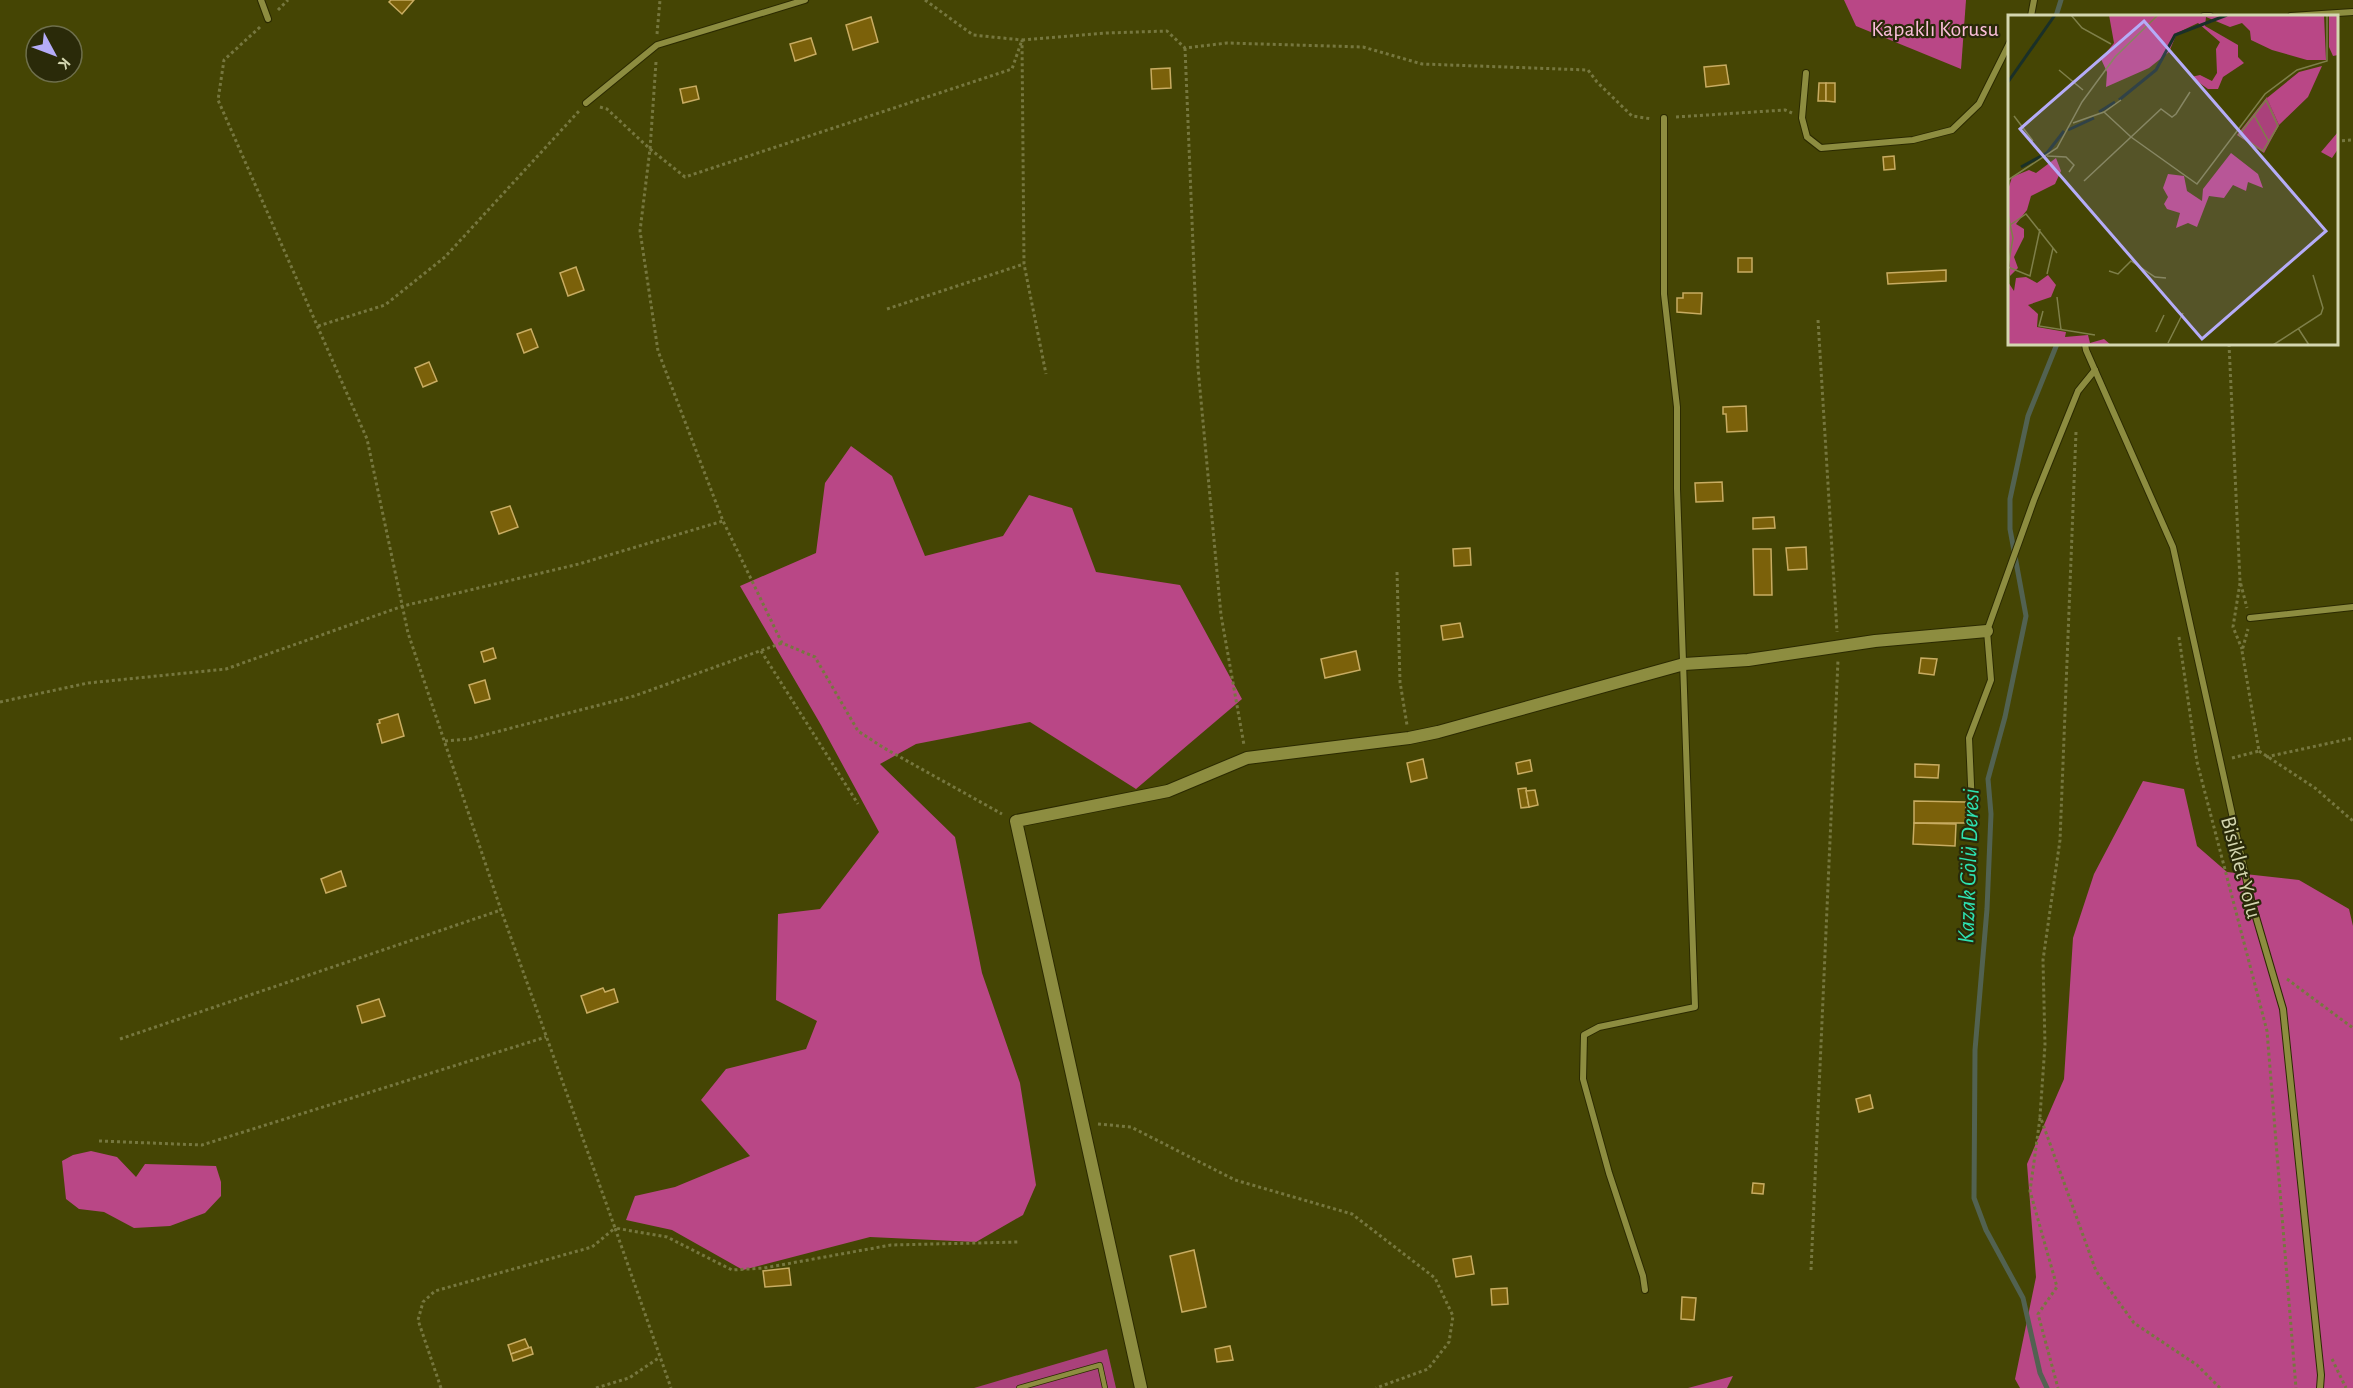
<svg xmlns="http://www.w3.org/2000/svg" width="2353" height="1388" font-family="'Alegreya Sans',sans-serif">
<style>
.green{fill:#aa417b}
.forest{fill:#b94786}
.lines{fill:none;stroke-linecap:round;stroke-linejoin:round}
.stream{stroke:#526251;stroke-width:5}
.building{fill:#7b610a;stroke:#c8ac62;stroke-width:1.5}
.lane-casing{stroke:#2b2a00;stroke-width:6}
.street-casing{stroke:#2b2a00;stroke-width:8}
.secondary-casing{stroke:#2b2a00;stroke-width:14}
.path{stroke:#76773f;stroke-width:3;stroke-dasharray:3 3;stroke-linecap:butt}
.lane{stroke:#8d8d40;stroke-width:4.5}
.street{stroke:#8d8d40;stroke-width:6}
.secondary{stroke:#8d8d40;stroke-width:12}
.labels{text-anchor:middle;stroke-width:4.5;stroke-linejoin:round;paint-order:stroke}
.park-label{font-size:22px;fill:#fabeda;stroke:#2a2a09}
.street-label{font-size:22px;fill:#d4d6b0;stroke:#2a2a09}
.water-label{font-size:24px;font-style:italic;fill:#2ee2b1;stroke:#2a2a09}
.inset-river{fill:none;stroke:#1a3028;stroke-width:3}
.inset-road{fill:none;stroke:#7e7f49;stroke-width:1.5}
.view{fill:#b5acf8;fill-opacity:0.15;stroke:#b5acf8;stroke-width:3}
.inset-edge{fill:none;stroke:#d4d6b0;stroke-width:3}
</style>
<rect width="100%" height="100%" fill="#454504"/>
<path class="green" d="M1107,1349L1116,1388H974Z"/>
<g class="forest">
<path d="M1844,0H1966L1961,69L1856,26Z"/>
<path d="M851,446L892,476L925,556L1003,536L1029,495L1072,508L1096,572L1180,585L1242,699L1136,789L1030,722L916,744L880,764L955,837L982,973L1020,1083L1036,1185L1023,1215L976,1242L870,1237L743,1270L672,1230L626,1220L635,1196L675,1187L750,1156L701,1100L726,1069L806,1049L817,1021L776,1000L778,914L820,909L879,832L821,725L740,586L816,553L825,483Z"/>
<path d="M2143,781L2184,789L2197,846L2227,872L2299,880L2349,909L2353,926V1388H2020L2015,1379L2036,1277L2027,1164L2064,1079L2073,938L2094,874Z"/>
<path d="M91,1151L117,1157L136,1177L145,1164L216,1166L221,1182V1196L205,1213L170,1226L134,1228L104,1212L79,1209L66,1199L62,1161L73,1155Z"/>
<path d="M1733,1376L1727,1388H1688Z"/>
</g>
<g class="lines">
<g class="stream">
<path d="M2056,16L2061,0"/>
<path d="M2047,1388L2040,1373L2023,1298L1986,1230L1974,1198L1975,1050L1987,909L1991,814L1988,779L2005,717L2026,616L2010,529V499L2028,416L2057,344"/>
</g>
</g>
<g class="building">
<path d="M391,0H414L402,14L389,2Z"/>
<path d="M871,17L878,42L853,50L846,25Z"/>
<path d="M811,38L816,54L795,61L790,44Z"/>
<path d="M1726,65L1729,84L1706,87L1704,67Z"/>
<path d="M1170,68L1171,88L1152,89L1151,69Z"/>
<path d="M1819,83H1826V101H1818Z"/>
<path d="M1826,83H1835V102L1826,101Z"/>
<path d="M696,86L699,99L683,103L680,89Z"/>
<path d="M1894,156L1895,169L1884,170L1883,157Z"/>
<rect x="1738" y="258" width="14" height="14"/>
<path d="M576,267L584,290L568,296L560,273Z"/>
<path d="M1946,270V281L1888,284L1887,273Z"/>
<path d="M1683,293H1702L1701,314L1677,312V298H1683Z"/>
<path d="M531,329L538,347L524,353L517,334Z"/>
<path d="M429,362L437,381L423,387L415,368Z"/>
<path d="M1746,406L1747,431L1727,432L1726,414H1723V407Z"/>
<path d="M1722,482L1723,501L1696,502L1695,483Z"/>
<path d="M510,506L518,527L499,534L491,512Z"/>
<path d="M1774,517L1775,528L1753,529V518Z"/>
<path d="M1806,547L1807,569L1788,570L1786,548Z"/>
<path d="M1470,548L1471,565L1454,566L1453,549Z"/>
<path d="M1753,549H1771L1772,595H1754Z"/>
<path d="M1460,623L1463,637L1443,640L1441,626Z"/>
<path d="M493,648L496,658L484,662L481,652Z"/>
<path d="M1356,651L1360,670L1325,678L1321,659Z"/>
<path d="M1921,658L1937,659L1934,675L1919,673Z"/>
<path d="M485,680L490,699L475,703L469,685Z"/>
<path d="M398,714L404,736L382,743L377,724L380,723L379,720Z"/>
<path d="M1423,759L1427,778L1411,782L1407,763Z"/>
<path d="M1530,760L1532,771L1518,774L1516,763Z"/>
<path d="M1915,764L1939,765L1938,778L1915,777Z"/>
<path d="M1526,788L1529,807L1521,808L1518,789Z"/>
<path d="M1535,790L1538,805L1529,807L1526,791Z"/>
<path d="M1914,801L1966,802V823H1914Z"/>
<path d="M1914,823L1956,824L1955,846L1913,844Z"/>
<path d="M341,871L346,886L326,893L321,879Z"/>
<path d="M603,988L605,992L614,989L618,1002L587,1013L581,996Z"/>
<path d="M379,999L385,1016L362,1023L357,1006Z"/>
<path d="M1870,1095L1873,1108L1859,1112L1856,1099Z"/>
<path d="M1753,1183L1764,1184L1763,1194L1752,1193Z"/>
<path d="M1194,1250L1206,1307L1182,1312L1170,1256Z"/>
<path d="M1471,1256L1474,1274L1456,1277L1453,1259Z"/>
<path d="M789,1268L791,1285L765,1287L763,1271Z"/>
<path d="M1507,1288L1508,1304L1492,1305L1491,1289Z"/>
<path d="M1682,1297L1696,1298L1694,1320L1681,1319Z"/>
<path d="M525,1339L529,1348L511,1354L508,1345Z"/>
<path d="M1230,1346L1233,1360L1217,1362L1215,1349Z"/>
<path d="M531,1347L533,1354L513,1361L511,1354Z"/>
</g>
<g class="lines">
<g class="lane-casing">
<path id="lane" d="M1019,1388L1100,1365L1105,1388"/>
</g>
<g class="street-casing">
<g id="street">
<path d="M261,0L268,19"/>
<path d="M2031,16L2034,0"/>
<path d="M2204,16H2210"/>
<path d="M2291,16L2353,12"/>
<path d="M1806,73L1802,118L1807,137L1821,148L1913,140L1952,130L1979,104L2010,42"/>
<path d="M586,103L657,45L805,0"/>
<path d="M2085,344L2086,350L2173,547L2251,900L2283,1009L2321,1375L2320,1388"/>
<path d="M2250,618L2353,607"/>
<path d="M1972,807L1969,738L1991,680L1987,631L2034,500L2078,391L2095,370"/>
<path d="M1645,1290L1643,1276L1609,1173L1583,1079L1584,1035L1599,1027L1695,1007L1677,489V407L1664,294V118"/>
</g>
</g>
<g class="secondary-casing">
<path id="secondary" d="M1141,1388L1016,821L1168,791L1247,758L1409,738L1438,732L1684,664L1748,660L1875,641L1987,631"/>
</g>
<g class="path">
<path d="M925,0L973,35L1022,40L1024,264L1046,374"/>
<path d="M278,10L288,0"/>
<path d="M260,27L224,60L218,100L367,439L408,633L501,910L615,1228L667,1237L732,1270L764,1268L891,1245L1019,1242"/>
<path d="M657,34L660,0"/>
<path d="M1185,48L1198,368L1221,615L1244,745"/>
<path d="M656,62L650,149L640,231L658,351L723,521L782,643L815,657L858,731L884,748L1002,814"/>
<path d="M600,107L607,109L650,149L685,177L1012,69L1022,40L1107,33L1167,31L1185,48L1227,43L1363,47L1422,64L1588,70L1597,82L1632,116L1652,119"/>
<path d="M1676,117L1785,110L1792,113"/>
<path d="M2336,141L2353,140"/>
<path d="M887,309L1024,264"/>
<path d="M1818,320L1837,632"/>
<path d="M318,326L385,305L445,257L579,111"/>
<path d="M2229,344L2240,581L2247,608"/>
<path d="M2076,432L2060,840L2043,960L2045,1045L2040,1116L2096,1271L2134,1323L2197,1365L2220,1388"/>
<path d="M1397,572L1400,682L1407,725"/>
<path d="M2240,583L2233,627L2242,649"/>
<path d="M2179,637L2197,762L2267,1031L2296,1388"/>
<path d="M761,651L858,804"/>
<path d="M0,702L88,683L226,669L403,606L579,564L723,521"/>
<path d="M445,741L469,739L634,696L782,643"/>
<path d="M2259,751L2315,788L2353,821"/>
<path d="M2266,757L2353,738"/>
<path d="M2232,758L2259,751L2242,651L2248,629"/>
<path d="M2287,979L2353,1028"/>
<path d="M120,1039L501,910"/>
<path d="M2040,1118L2030,1191L2057,1287L2038,1314L2058,1388"/>
<path d="M1098,1124L1131,1127L1235,1180L1352,1214L1435,1278L1453,1316L1449,1342L1428,1369L1376,1388"/>
<path d="M99,1141L202,1145L546,1037"/>
<path d="M1811,1270L1838,660"/>
<path d="M2332,1359L2346,1388"/>
<path d="M441,1388L418,1320L423,1302L435,1291L592,1247L615,1228L671,1388"/>
<path d="M596,1388L629,1378L660,1357"/>
</g>
<use href="#lane" class="lane"/>
<use href="#street" class="street"/>
<use href="#secondary" class="secondary"/>
</g>
<g class="labels">
<g class="park-label">
<text x="1935" y="36">Kapaklı Korusu</text>
</g>
<g class="street-label">
<text transform="translate(2242 867) rotate(75)" y="8">Bisiklet Yolu</text>
</g>
<g class="water-label">
<text transform="translate(1968 866) rotate(-88)" y="8">Kazak Gölü Deresi</text>
</g>
</g>
<g transform="translate(2008 15)">
<rect width="330" height="330" fill="#454504"/>
<path d="M259,82L271,110L256,138L229,120Z" fill="#aa417b"/>
<path d="M101,0H316L318,45H299L264,35L243,25L242,16L234,8L222,12L198,2L197,11L230,30V42L236,48L215,62L210,74H200L183,62L192,60L204,66L209,58L208,34L212,27L190,8L169,18L161,37L141,53L98,72L99,57L93,44L106,28ZM321,0H330V40L325,41L321,32ZM314,51L300,82L271,110L259,83L291,57ZM330,117V134L324,143L313,137ZM223,138L250,159L255,173L240,167L238,176L225,170L216,183L201,181L189,212L180,208L168,213L172,198L159,194L156,189L160,182L155,173L160,159L176,161L179,176L194,186L195,174ZM48,143L53,156L47,169L23,181L19,195L8,209L16,214V222L6,242L10,253L2,261L0,175L4,162L21,155L28,158ZM40,260L48,270L43,282L20,290L30,299L29,312L58,317L57,322L80,320L82,328L96,324L103,330H0V267L6,276L8,263L18,262L29,268Z" fill="#b94786"/>
<path class="inset-river" d="M0,67L47,0M111,85L148,55L167,20L219,0M91,97L107,87M60,115L86,103M13,152L39,138L56,116"/>
<path class="inset-road" d="M63,0L74,13L103,29M51,55L75,75M258,85L270,111L255,136L231,120ZM96,97L123,122L189,169L257,79L289,55L319,46V0M246,100L261,127M6,101L25,126M65,108L96,97L113,85M39,141L58,142L66,150L61,157M0,165L49,133L74,87L107,42L150,0M76,166L153,94L164,102L168,99L182,77M0,199L5,223L0,252M2,210L18,199L49,238M0,252L22,261L32,214M101,256L110,259L123,246L147,262L158,263M39,259L45,233M49,282L53,315M35,296L31,311L87,320M290,313L301,330M148,317L156,300M160,328L175,298M265,330L313,299L315,293L305,260"/>
<path class="view" d="M136,6L318,216L194,324L12,114Z"/>
<rect width="330" height="330" class="inset-edge"/>
</g>
<g transform="translate(54 54) rotate(131)"><circle r="28" fill="#2a2a09" stroke="#6e6f4c" stroke-width="1.5"/>
<path d="M0-4.5L10 22L0 15L-10 22Z" fill="#b5acf8"/>
<text y="-9" font-size="16" font-weight="bold" text-anchor="middle" fill="#d4d6b0">K</text>
</g>
</svg>
